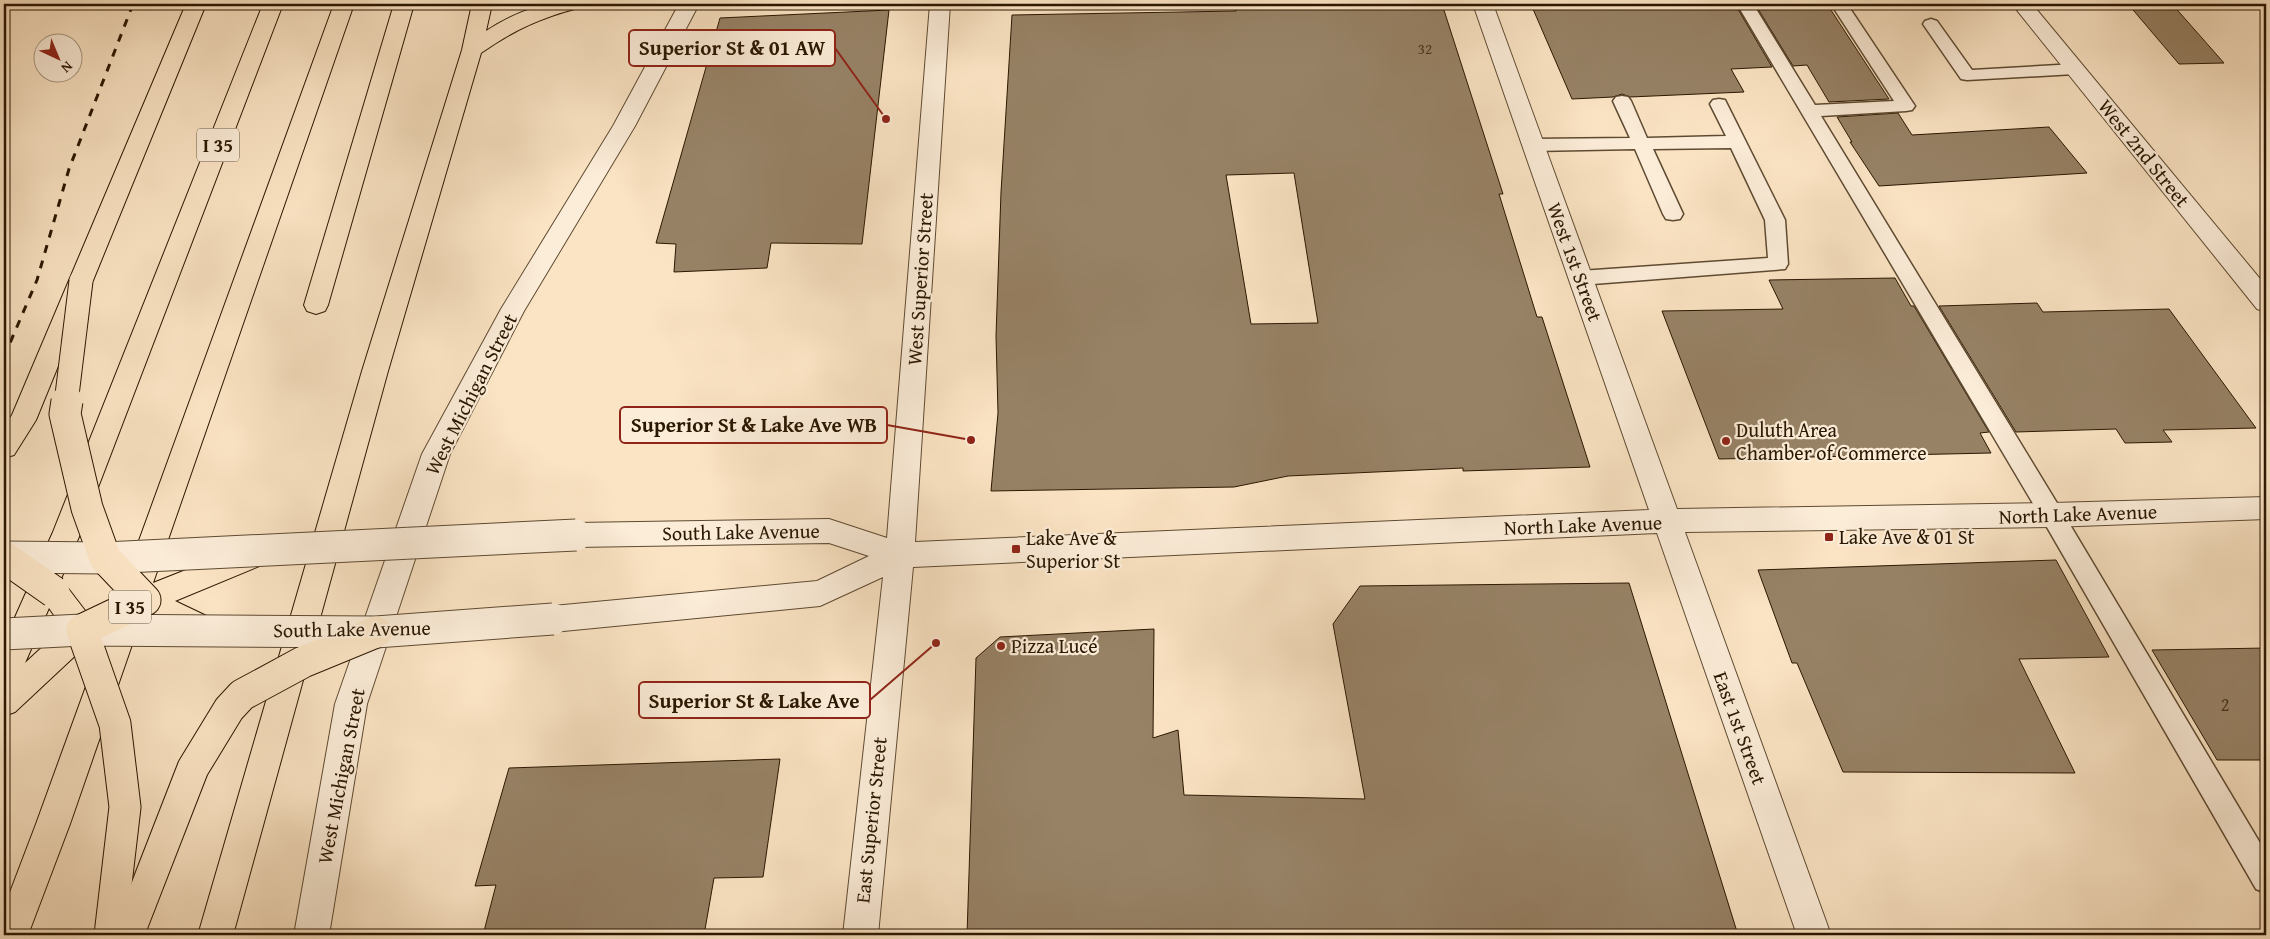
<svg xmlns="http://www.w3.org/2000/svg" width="2270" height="939" font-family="'Gentium Book Plus',serif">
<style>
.building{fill:#978266;stroke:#2a1700;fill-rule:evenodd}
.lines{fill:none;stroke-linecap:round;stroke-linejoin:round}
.service-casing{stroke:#5e4a31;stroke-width:3}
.tertiary-casing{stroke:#5e4a31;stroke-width:2}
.motorway-casing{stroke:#2a1700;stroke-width:2}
.service{fill:#fcedd9;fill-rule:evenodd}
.tertiary{fill:#fcedd9;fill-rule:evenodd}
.motorway{fill:#fbe4c4;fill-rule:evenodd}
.rail{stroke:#2a1700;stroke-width:3;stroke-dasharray:8 8;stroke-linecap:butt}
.tertiary-bridge-casing{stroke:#5e4a31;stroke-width:33;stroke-linecap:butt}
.motorway-bridge-far1-casing{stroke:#2a1700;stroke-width:25;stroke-linecap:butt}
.motorway-bridge-casing{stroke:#2a1700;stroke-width:33;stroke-linecap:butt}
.tertiary-bridge{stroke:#fcedd9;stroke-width:31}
.motorway-bridge-far1{stroke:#fbe4c4;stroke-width:23}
.motorway-bridge{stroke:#fbe4c4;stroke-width:31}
.poi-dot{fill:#8f2418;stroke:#fcedd9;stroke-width:2}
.labels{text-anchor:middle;stroke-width:4.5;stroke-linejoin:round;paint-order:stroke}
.far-number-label{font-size:15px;fill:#45321a}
.number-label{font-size:18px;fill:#45321a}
.shield{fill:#fcedd9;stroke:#695741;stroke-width:1}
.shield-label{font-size:19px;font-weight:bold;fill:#2a1700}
.street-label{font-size:20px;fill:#2a1700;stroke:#fcedd9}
.poi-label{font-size:20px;fill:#2a1700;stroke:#fcedd9;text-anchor:start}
.leader{fill:none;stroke:#8f2418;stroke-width:2}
.callout-dot{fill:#8f2418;stroke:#fcedd9;stroke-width:2}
.callout{fill:#fcedd9;stroke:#8f2418;stroke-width:2}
.callout-label{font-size:21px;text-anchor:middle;font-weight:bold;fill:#2a1700}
</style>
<rect width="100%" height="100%" fill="#fbe4c4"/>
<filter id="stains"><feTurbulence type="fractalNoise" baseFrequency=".004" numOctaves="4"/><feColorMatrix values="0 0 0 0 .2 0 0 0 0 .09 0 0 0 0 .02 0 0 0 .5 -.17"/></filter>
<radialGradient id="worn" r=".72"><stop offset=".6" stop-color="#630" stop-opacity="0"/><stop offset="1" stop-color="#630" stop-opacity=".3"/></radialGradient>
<g class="building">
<path d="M1296,4H1442L1503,194H1499L1537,317H1542L1590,467L1463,471V468L1288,476L1234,487L991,491L998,413L996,336L1001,192L1012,15L1236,11L1235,7L1296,5ZM1294,173L1318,323L1251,324L1226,175Z"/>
<path d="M1659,4H1735L1772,67L1731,69L1744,92L1630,97L1622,94L1613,97L1572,99L1533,9Z"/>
<path d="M1755,4H1827L1889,99L1829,102L1807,65L1793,66Z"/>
<path d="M2128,4H2172L2224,63L2179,64Z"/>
<path d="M889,10L862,244L771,243L767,268L674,272L676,244L656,243L720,18Z"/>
<path d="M1898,113L1912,135L2049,127L2087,173L1879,186L1850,142H1852L1837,117Z"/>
<path d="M1895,278L1911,306H1914L1989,432L1980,433L1991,453L1719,459L1662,311L1783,309L1769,280Z"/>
<path d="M2037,303L2043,312L2169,309L2256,428L2163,430L2172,442L2125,443L2116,429L2016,432L1939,306Z"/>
<path d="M2056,560L2109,657L2019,659L2075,773L1843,772L1797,663H1792L1758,570Z"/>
<path d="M1629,583L1738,935H967L976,658L1000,637L1154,629L1153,738L1178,730L1184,795L1365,799L1333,624L1360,586Z"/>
<path d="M2266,648V760H2217L2152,650Z"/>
<path d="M780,759L763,877L714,878L704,935H483L496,885L475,886L509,768Z"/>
</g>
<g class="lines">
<g class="service-casing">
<g id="service">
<path d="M1737,4H1753L1815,105L1894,101L1831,4H1847L1915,106L1912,110L1906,111L1821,116L2060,508L2266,853V893L2256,889L2044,522Z"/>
<path d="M1931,19L1937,21L1972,70L2075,64L2081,65L2084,69L2081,73L2075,74L1967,80L1961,79L1923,24L1925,21Z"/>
<path d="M1622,96L1628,97L1631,101L1647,138L1726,136L1710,104L1713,100L1719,99L1725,100L1785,220L1788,264L1785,269L1580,285L1573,283L1570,278L1573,273L1580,271L1768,258L1765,220L1731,148L1653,149L1683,214L1680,219L1673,220L1666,219L1663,214L1635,149L1533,151L1527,149L1524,145L1527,141L1533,139L1630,138L1613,101L1616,97Z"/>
</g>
</g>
<g class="tertiary-casing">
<g id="tertiary">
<path d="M679,4H699L635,126L524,311L450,454L367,704L329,935H294L335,704L422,454L501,309L613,126Z"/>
<path d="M930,4H950L915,542L1649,510L1473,4H1493L1677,509L2052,503L2266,497V519L2052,527L1685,532L1831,935H1797L1657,533L913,567L878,935H843L883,577L820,606L553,632L542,628L538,619L542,610L553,606L817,581L869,556L829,543L576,547L566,543L562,535L566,527L576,523L829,519L887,538Z"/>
<path d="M2012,4H2032L2266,286V312L2257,309Z"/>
</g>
</g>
<g class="motorway-casing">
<g id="motorway">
<path d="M186,4H206L36,420L14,455L4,458V426L12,415Z"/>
<path d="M263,4H283L81,532L60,581L64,583L93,621L97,630L93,639L15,712L4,716V642L53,532ZM49,608L63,628L25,663Z"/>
<path d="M334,4H354L153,583L259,541L269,544L273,553L269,562L175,601L219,622L223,631L219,640L208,644L143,613L70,824L28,935H4V908L36,824Z"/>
<path d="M394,4H414L328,305L325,311L316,314L307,311L304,305Z"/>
<path d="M472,4H492L486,31C519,10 542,2 581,4L578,8C540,18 514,30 481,53L388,371L233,935H198L362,371L462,50Z"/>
</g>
</g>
<use href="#service" class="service"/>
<use href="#tertiary" class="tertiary"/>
<use href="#motorway" class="motorway"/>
<path class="rail" d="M4,357L37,280L69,169L133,4"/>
<g class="tertiary-bridge-casing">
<g id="tertiary-bridge">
<path d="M4,557L105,558L576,535"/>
<path d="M4,634L82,630L376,632L553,619"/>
</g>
</g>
<g class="motorway-bridge-far1-casing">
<path id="motorway-bridge-far1" d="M66,403L81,281"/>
</g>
<g class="motorway-bridge-casing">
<g id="motorway-bridge">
<path d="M67,401L65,414L87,508L105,558L145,600L82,630L115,724L125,807L110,935"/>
<path d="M4,557L54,592"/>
<path d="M128,935L193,768L229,709L242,695L303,662L376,632"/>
</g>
</g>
<use href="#tertiary-bridge" class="tertiary-bridge"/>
<use href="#motorway-bridge-far1" class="motorway-bridge-far1"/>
<use href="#motorway-bridge" class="motorway-bridge"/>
</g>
<g class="poi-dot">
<circle cx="1726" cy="441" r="5"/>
<rect x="1824" y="532" width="10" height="10" rx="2.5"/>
<rect x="1011" y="544" width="10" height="10" rx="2.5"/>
<circle cx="1001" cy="646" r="5"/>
</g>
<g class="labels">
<g class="far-number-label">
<text x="1425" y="54">32</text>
</g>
<g class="number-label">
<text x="2225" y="711">2</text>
</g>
<g class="shield">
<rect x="197" y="128.5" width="42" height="33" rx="4"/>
<rect x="109" y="590.5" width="42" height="33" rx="4"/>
</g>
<g class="shield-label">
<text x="218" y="152">I 35</text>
<text x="130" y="614">I 35</text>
</g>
<g class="street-label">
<text transform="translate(2144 153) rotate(51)" y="7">West 2nd Street</text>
<text transform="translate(1575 262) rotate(70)" y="7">West 1st Street</text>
<text transform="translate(920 279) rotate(-86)" y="7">West Superior Street</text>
<text transform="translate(471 394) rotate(-63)" y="7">West Michigan Street</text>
<text transform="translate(2078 514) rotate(-2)" y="7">North Lake Avenue</text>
<text transform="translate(1583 525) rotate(-2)" y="7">North Lake Avenue</text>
<text transform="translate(741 532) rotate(-1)" y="7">South Lake Avenue</text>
<text transform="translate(352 629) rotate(-1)" y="7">South Lake Avenue</text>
<text transform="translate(1740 728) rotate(70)" y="7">East 1st Street</text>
<text transform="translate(341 776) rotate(-79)" y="7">West Michigan Street</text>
<text transform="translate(871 820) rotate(-84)" y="7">East Superior Street</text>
</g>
<g class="poi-label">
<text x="1736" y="437">Duluth Area<tspan x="1736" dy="23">Chamber of Commerce</tspan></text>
<text x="1839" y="544">Lake Ave &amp; 01 St</text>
<text x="1026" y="545">Lake Ave &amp;<tspan x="1026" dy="23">Superior St</tspan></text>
<text x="1011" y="653">Pizza Lucé</text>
</g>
</g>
<path class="leader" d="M886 119L835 48M971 440L887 425M936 643L870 700"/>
<g class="callout-dot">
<circle cx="886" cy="119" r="5"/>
<circle cx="971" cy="440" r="5"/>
<circle cx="936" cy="643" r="5"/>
</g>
<g class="callout">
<rect x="629" y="30" width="206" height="36" rx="5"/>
<rect x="620" y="407" width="267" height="36" rx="5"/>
<rect x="639" y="682" width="231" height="36" rx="5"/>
</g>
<g class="callout-label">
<text x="732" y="55">Superior St &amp; 01 AW</text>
<text x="754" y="432">Superior St &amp; Lake Ave WB</text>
<text x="754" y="708">Superior St &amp; Lake Ave</text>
</g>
<rect width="2270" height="939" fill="none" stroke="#fbe4c4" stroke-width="20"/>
<rect x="5" y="5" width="2260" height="929" fill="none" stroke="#2a1700" stroke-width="2.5"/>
<rect x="10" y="10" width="2250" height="919" fill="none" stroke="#2a1700"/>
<g transform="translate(58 58) rotate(136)"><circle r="24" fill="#fcedd9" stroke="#a89782"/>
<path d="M0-4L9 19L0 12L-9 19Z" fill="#8f2418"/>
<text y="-8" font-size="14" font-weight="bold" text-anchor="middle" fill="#2a1700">N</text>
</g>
<rect width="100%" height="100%" filter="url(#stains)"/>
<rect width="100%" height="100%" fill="url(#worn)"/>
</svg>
